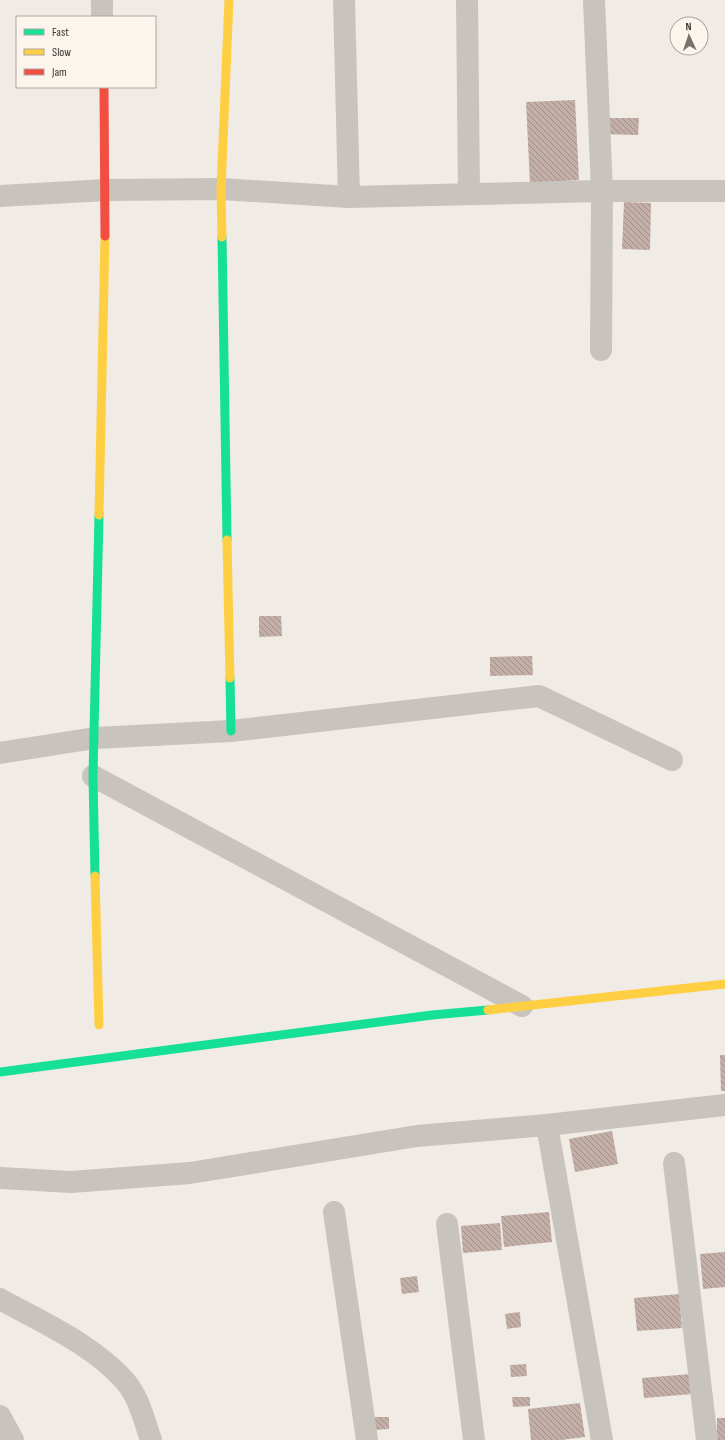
<svg xmlns="http://www.w3.org/2000/svg" width="725" height="1440" font-family="'Sofia Sans Condensed',sans-serif">
<style>
.building{fill:url(#building-back-hatch)}
.lines{fill:none;stroke-linecap:round;stroke-linejoin:round}
.street{stroke:#c9c3be;stroke-width:22}
.fast{stroke:#16e098;stroke-width:9}
.slow{stroke:#ffcf43;stroke-width:9}
.jam{stroke:#f24e42;stroke-width:9}
</style>
<defs>
<pattern id="building-back-hatch" width="6" height="6" patternUnits="userSpaceOnUse"><rect width="6" height="6" fill="#c3afa7"/><path d="M-1 5l2 2M0 0l6 6M5-1l2 2" fill="none" stroke="#a08f88"/></pattern>
</defs>
<rect width="100%" height="100%" fill="#f0ebe5"/>
<g class="building">
<path d="M575,100L579,180L530,183L526,102Z"/>
<path d="M605,118H639L638,135L604,134Z"/>
<path d="M624,202L651,203L650,250L622,249Z"/>
<path d="M259,616H281L282,636L259,637Z"/>
<path d="M532,656L533,675L490,676V657Z"/>
<path d="M720,1055H725V1091H721Z"/>
<path d="M612,1131L618,1164L575,1172L569,1139Z"/>
<path d="M549,1212L552,1242L504,1247L501,1216Z"/>
<path d="M500,1223L502,1250L463,1253L461,1226Z"/>
<path d="M725,1252V1287L703,1289L700,1254Z"/>
<path d="M417,1276L419,1292L402,1294L400,1278Z"/>
<path d="M679,1294L682,1328L637,1331L634,1298Z"/>
<path d="M520,1312L521,1327L507,1329L505,1314Z"/>
<path d="M526,1364L527,1376L511,1377L510,1365Z"/>
<path d="M691,1374L693,1394L644,1398L642,1378Z"/>
<path d="M512,1397H530V1406L513,1407Z"/>
<path d="M580,1403L585,1437L561,1440H531L528,1409Z"/>
<path d="M373,1417H389V1429L374,1430Z"/>
<rect x="717" y="1418" width="8" height="22"/>
</g>
<g class="lines">
<g class="street">
<path d="M102,0V17"/>
<path d="M344,0L349,197"/>
<path d="M467,0L469,194"/>
<path d="M594,0L602,191L601,350"/>
<path d="M0,196L106,190L221,189L349,197L602,191H725"/>
<path d="M0,753L95,738L231,731L539,696L672,760"/>
<path d="M93,776L522,1006"/>
<path d="M547,1125L602,1440"/>
<path d="M674,1163L707,1440"/>
<path d="M0,1178L71,1182L190,1173L417,1136L547,1125L725,1105"/>
<path d="M334,1212L367,1440"/>
<path d="M447,1224L474,1440"/>
<path d="M0,1299C43,1323 92,1344 125,1381C139,1397 144,1420 151,1440"/>
<path d="M0,1416L13,1440"/>
</g>
<g class="fast">
<path d="M222,237L227,540"/>
<path d="M230,678L231,731"/>
<path d="M95,876L93,776L99,515"/>
<path d="M0,1072L432,1015L488,1010"/>
</g>
<g class="slow">
<path d="M222,237L221,189L229,0"/>
<path d="M99,515L105,236"/>
<path d="M227,540L230,678"/>
<path d="M95,876L99,1025"/>
<path d="M488,1010L725,984"/>
</g>
<path class="jam" d="M104,87L105,236"/>
</g>
<rect x="16" y="16" width="140" height="72" fill="#fbf5ee" stroke="#aea6a0"/>
<rect x="24" y="29" width="20" height="6" fill="#16e098" stroke="#aea6a0"/>
<text x="52" y="36" font-size="12" fill="#3b302b">Fast</text>
<rect x="24" y="49" width="20" height="6" fill="#ffcf43" stroke="#aea6a0"/>
<text x="52" y="56" font-size="12" fill="#3b302b">Slow</text>
<rect x="24" y="69" width="20" height="6" fill="#f24e42" stroke="#aea6a0"/>
<text x="52" y="76" font-size="12" fill="#3b302b">Jam</text>
<g transform="translate(689 36) rotate(357)"><circle r="19" fill="#fbf5ee" stroke="#aea6a0"/>
<path d="M0-3L7 15L0 10L-7 15Z" fill="#7a716c"/>
<text y="-6" font-size="11" font-weight="bold" text-anchor="middle" fill="#3b302b">N</text>
</g>
</svg>
